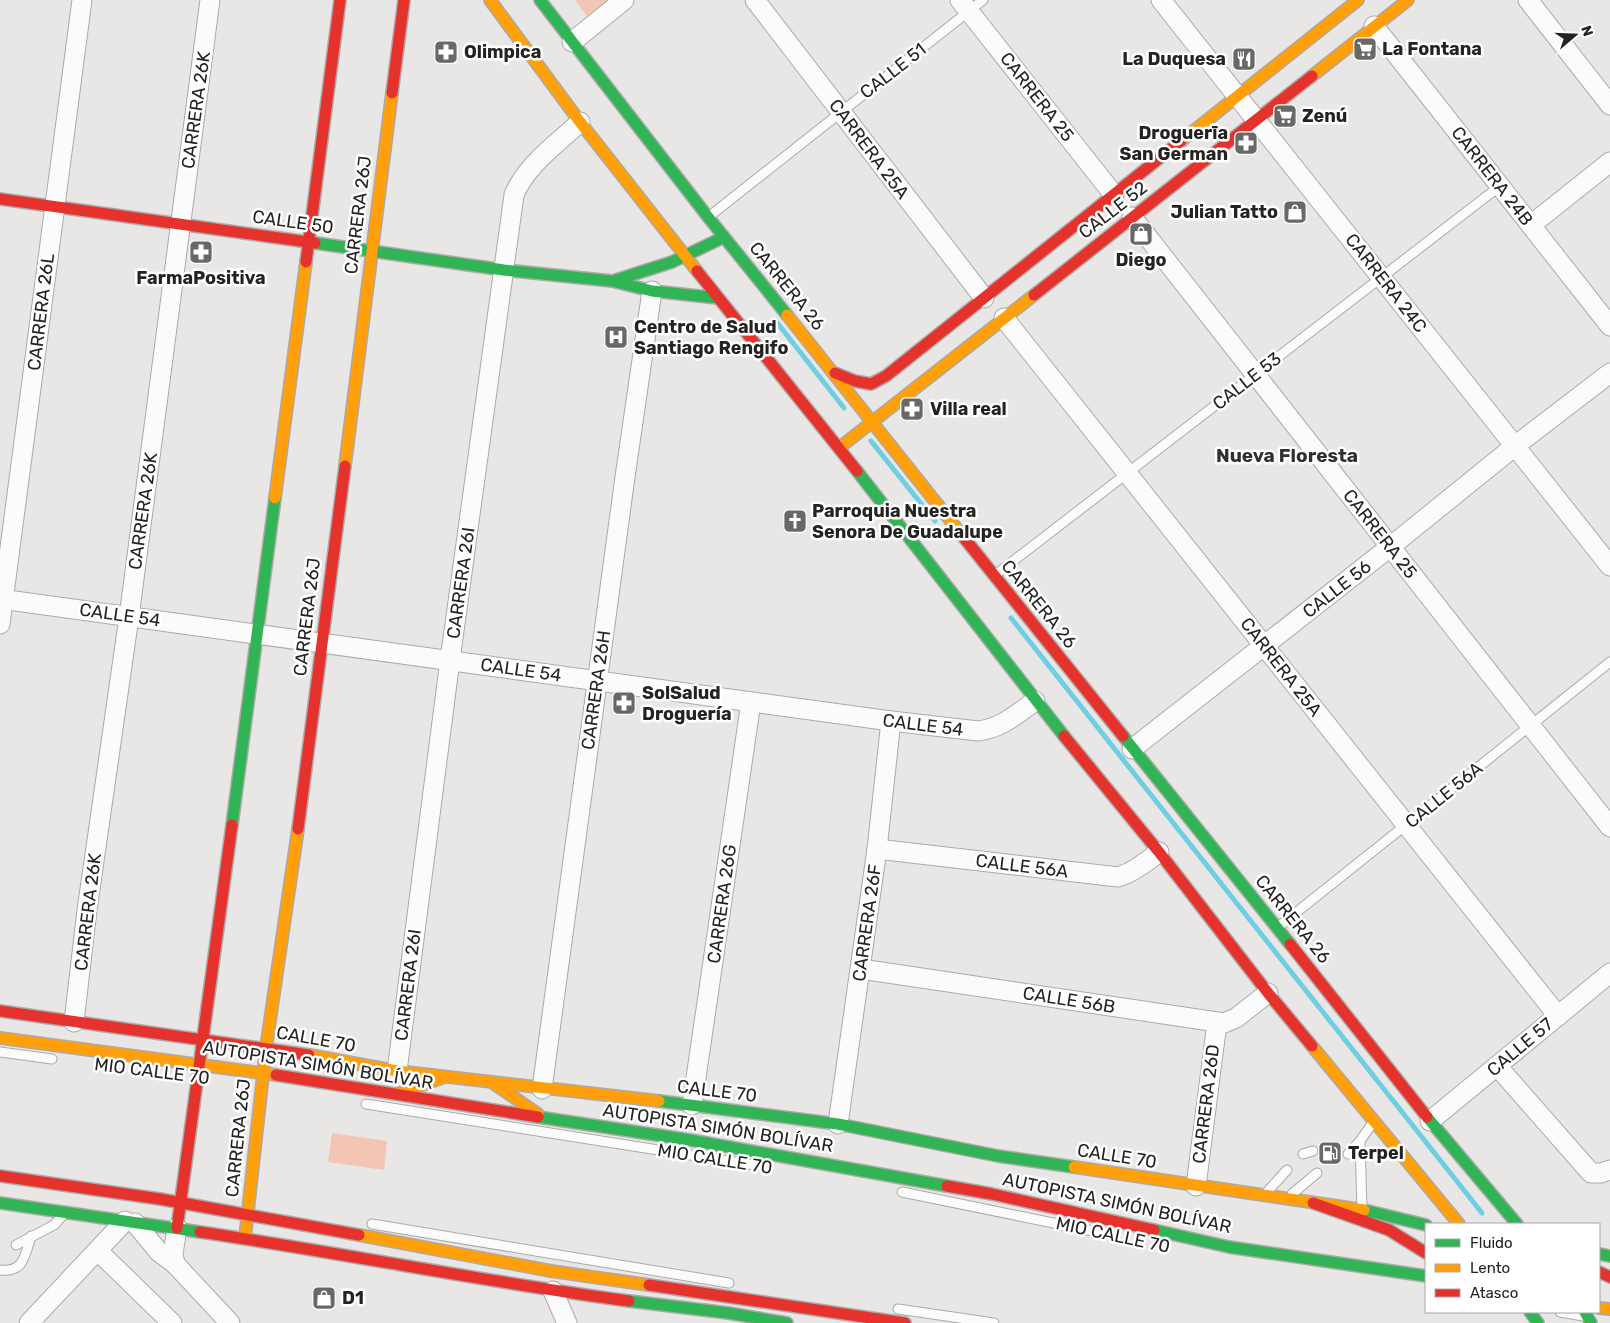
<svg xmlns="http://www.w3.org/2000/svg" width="1610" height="1323" font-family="Rubik,sans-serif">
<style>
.green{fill:#f3c5b5}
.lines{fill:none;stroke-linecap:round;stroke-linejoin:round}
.stream{stroke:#6ecee2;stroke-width:5}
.lane-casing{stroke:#acaaa9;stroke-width:11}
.street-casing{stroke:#acaaa9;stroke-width:21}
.fast-casing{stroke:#acaaa9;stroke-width:14}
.slow-casing{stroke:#acaaa9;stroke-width:14}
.jam-casing{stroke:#acaaa9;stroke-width:14}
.lane{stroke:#fcfbfb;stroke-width:9}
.street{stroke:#fcfbfb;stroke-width:19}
.fast{stroke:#30b455;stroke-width:11}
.slow{stroke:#ff9f0a;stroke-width:11}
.jam{stroke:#e5322d;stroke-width:11}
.labels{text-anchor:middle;stroke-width:5;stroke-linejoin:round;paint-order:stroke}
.poi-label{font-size:18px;font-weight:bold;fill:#242322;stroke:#fff;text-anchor:start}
.street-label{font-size:18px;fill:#242322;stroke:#fff}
.neighbourhood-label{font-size:19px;font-weight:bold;fill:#322f2d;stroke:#fff}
</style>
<rect width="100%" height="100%" fill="#e9e7e5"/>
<g class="green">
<path d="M575,0H608L587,16Z"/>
<path d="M332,1133L387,1141L384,1170L328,1162Z"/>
</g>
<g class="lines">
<g class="stream">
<path d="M775,320L844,408"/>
<path d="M871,441L935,521"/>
<path d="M1011,618L1482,1213"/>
</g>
<g class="lane-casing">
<g id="lane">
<path d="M711,215L983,0"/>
<path d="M995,575L1500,186"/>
<path d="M1278,927L1610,662"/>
<path d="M0,1052L52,1059"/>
<path d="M366,1104L754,1165"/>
<path d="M1360,1141L1362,1209"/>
<path d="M1303,1154L1313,1151"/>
<path d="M1348,1154L1360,1141L1372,1124"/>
<path d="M902,1192L1107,1234"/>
<path d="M1267,1192L1287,1170"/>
<path d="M1292,1194L1317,1173"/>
<path d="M372,1224L729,1283"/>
<path d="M16,1245L54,1225L62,1216"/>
<path d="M0,1270C24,1273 25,1255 31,1236"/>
<path d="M898,1309L994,1323"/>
<path d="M1560,1312L1583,1316"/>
</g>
</g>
<g class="street-casing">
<g id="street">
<path d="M755,0L984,298"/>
<path d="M960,0L1114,195"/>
<path d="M1161,0L1610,566"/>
<path d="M1528,0L1610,105"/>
<path d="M1374,26L1610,326"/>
<path d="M572,42L624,0"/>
<path d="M1132,217L1610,827"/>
<path d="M1531,225L1610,162"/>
<path d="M1004,318L1558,1016"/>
<path d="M0,599L891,721L978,731C1000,729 1017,714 1035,701"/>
<path d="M0,624L82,0"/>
<path d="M1132,749L1390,547L1515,446L1610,373"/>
<path d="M877,849L1118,877C1134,872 1146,862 1159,852"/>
<path d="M861,969L1224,1023L1236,1018L1268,993"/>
<path d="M74,1022L87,910L129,617L210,0"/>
<path d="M1497,1066L1591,1173H1601L1610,1170"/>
<path d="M397,1071L450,660L514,195C526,165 557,144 580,122"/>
<path d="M542,1089L625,477L652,291"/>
<path d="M692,1105L751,702"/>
<path d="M1430,1121L1610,973"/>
<path d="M838,1124L877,849L891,721"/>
<path d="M1196,1186L1217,1023"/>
<path d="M135,1223L159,1252L175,1264L230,1323"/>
<path d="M98,1251L172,1323"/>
<path d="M175,1264L173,1254L177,1228"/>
<path d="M553,1291L567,1323"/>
<path d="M29,1323L125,1221"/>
</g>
</g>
<g class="fast-casing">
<g id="fast">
<path d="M540,0L708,217L787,315"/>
<path d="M315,243L504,270L612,281L652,291L718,298"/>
<path d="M616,280L672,262L724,237"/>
<path d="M857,471L1064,736"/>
<path d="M1123,736L1290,944"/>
<path d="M232,825L275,498"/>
<path d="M659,1101L838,1124L998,1156L1074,1167"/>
<path d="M538,1117L690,1140L947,1186"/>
<path d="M1427,1117L1517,1224"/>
<path d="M0,1203L200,1232"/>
<path d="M1364,1210L1426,1225"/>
<path d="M1154,1230L1229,1247L1426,1276"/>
<path d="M1599,1254L1610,1256"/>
<path d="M629,1301L728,1313L787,1323"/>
<path d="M1530,1312L1538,1323"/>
<path d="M1585,1312L1591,1323"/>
</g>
</g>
<g class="slow-casing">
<g id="slow">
<path d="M490,0L580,122L697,271"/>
<path d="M1312,76L1408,0"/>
<path d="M1181,141L1358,0"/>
<path d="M787,315L961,534"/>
<path d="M839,448L1034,295"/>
<path d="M345,466L392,93"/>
<path d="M275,498L306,262"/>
<path d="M0,1038L276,1075"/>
<path d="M1312,1046L1459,1224"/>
<path d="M309,1055L397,1071L659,1101"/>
<path d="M493,1083L538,1114"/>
<path d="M397,1094L445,1077"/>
<path d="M1074,1167L1364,1210"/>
<path d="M359,1235L551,1271L649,1285"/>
<path d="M245,1238L266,1048L298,829"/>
<path d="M1599,1308L1610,1309"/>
</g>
</g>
<g class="jam-casing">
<g id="jam">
<path d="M392,93L404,0"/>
<path d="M0,199L315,243"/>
<path d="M306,262L340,0"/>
<path d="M697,271L857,471"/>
<path d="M1034,295L1312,76"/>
<path d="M835,373L855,381L871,384L886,376L1181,141"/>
<path d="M961,534L1123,736"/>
<path d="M1064,736L1159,852L1268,993L1312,1046"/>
<path d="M298,829L345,466"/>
<path d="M1290,944L1427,1117"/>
<path d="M0,1011L309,1055"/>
<path d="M276,1075L538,1117"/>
<path d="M0,1176L160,1199L359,1235"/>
<path d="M947,1186L992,1194L1154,1230"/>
<path d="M1313,1203L1389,1230L1426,1253"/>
<path d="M177,1228L232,825"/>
<path d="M200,1232C343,1253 485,1282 629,1301"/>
<path d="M1599,1272L1610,1277"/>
<path d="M649,1285L905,1323"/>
</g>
</g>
<use href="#lane" class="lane"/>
<use href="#street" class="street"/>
<use href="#fast" class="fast"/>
<use href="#slow" class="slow"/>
<use href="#jam" class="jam"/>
</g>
<defs>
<g id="supermarket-square" transform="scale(1.25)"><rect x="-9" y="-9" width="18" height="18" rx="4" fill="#696866" stroke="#fff"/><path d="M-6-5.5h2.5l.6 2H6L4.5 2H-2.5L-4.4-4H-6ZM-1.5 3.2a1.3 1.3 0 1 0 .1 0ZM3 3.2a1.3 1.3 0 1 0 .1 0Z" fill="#fff"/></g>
<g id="pharmacy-square" transform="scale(1.25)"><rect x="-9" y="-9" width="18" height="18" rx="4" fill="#696866" stroke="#fff"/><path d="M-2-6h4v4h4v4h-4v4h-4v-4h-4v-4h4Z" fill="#fff"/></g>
<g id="restaurant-square" transform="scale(1.25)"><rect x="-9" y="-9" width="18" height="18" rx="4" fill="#696866" stroke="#fff"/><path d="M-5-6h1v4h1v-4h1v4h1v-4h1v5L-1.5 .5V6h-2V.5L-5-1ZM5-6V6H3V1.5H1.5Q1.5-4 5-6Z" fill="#fff"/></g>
<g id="shop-square" transform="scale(1.25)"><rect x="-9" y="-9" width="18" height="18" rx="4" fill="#696866" stroke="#fff"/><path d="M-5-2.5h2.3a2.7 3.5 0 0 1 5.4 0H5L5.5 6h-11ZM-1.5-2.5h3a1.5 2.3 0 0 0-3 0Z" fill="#fff"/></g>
<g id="hospital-square" transform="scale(1.25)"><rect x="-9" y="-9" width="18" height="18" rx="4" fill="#696866" stroke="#fff"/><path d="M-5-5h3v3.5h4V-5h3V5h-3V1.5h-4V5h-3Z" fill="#fff"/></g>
<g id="church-square" transform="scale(1.25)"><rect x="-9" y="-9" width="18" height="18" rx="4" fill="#696866" stroke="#fff"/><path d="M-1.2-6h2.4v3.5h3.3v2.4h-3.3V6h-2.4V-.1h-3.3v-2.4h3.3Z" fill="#fff"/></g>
<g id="fuel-square" transform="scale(1.25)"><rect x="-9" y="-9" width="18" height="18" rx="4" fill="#696866" stroke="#fff"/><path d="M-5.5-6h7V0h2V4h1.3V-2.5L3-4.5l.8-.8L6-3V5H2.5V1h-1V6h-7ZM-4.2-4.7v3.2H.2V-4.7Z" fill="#fff"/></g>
</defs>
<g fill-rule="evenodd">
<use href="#supermarket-square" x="1365" y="49"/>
<use href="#pharmacy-square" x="446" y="52"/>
<use href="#restaurant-square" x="1244" y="59"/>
<use href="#supermarket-square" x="1285" y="116"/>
<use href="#pharmacy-square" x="1246" y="143"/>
<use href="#shop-square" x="1295" y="212"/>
<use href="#shop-square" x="1141" y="234"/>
<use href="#pharmacy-square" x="201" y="252"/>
<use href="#hospital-square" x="616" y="337"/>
<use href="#pharmacy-square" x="912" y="409"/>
<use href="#church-square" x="795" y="521"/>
<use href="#pharmacy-square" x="624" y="703"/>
<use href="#fuel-square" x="1330" y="1153"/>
<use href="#shop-square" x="324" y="1298"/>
</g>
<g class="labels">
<g class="poi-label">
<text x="1382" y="55">La Fontana</text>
<text x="464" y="58">Olimpica</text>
<text x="1226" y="65" text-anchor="end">La Duquesa</text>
<text x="1302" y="122">Zenú</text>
<text x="1228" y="139" text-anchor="end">Droguerīa<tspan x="1228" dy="21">San German</tspan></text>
<text x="1278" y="218" text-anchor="end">Julian Tatto</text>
<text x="1141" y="266" text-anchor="middle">Diego</text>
<text x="201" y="284" text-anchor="middle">FarmaPositiva</text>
<text x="634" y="333">Centro de Salud<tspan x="634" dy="21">Santiago Rengifo</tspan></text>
<text x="930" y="415">Villa real</text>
<text x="812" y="517">Parroquia Nuestra<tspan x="812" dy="21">Senora De Guadalupe</tspan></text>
<text x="642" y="699">SolSalud<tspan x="642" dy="21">Droguería</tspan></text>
<text x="1348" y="1159">Terpel</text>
<text x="342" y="1304">D1</text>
</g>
<g class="street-label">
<text transform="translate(893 71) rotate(-38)" y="6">CALLE 51</text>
<text transform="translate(1037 97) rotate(52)" y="6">CARRERA 25</text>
<text transform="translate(196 110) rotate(-82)" y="6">CARRERA 26K</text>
<text transform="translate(869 149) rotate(53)" y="6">CARRERA 25A</text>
<text transform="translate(1492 176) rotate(52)" y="6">CARRERA 24B</text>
<text transform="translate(1113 210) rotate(-38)" y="6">CALLE 52</text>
<text transform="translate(358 215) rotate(-83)" y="6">CARRERA 26J</text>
<text transform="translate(293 222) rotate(8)" y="6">CALLE 50</text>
<text transform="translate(1386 283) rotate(52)" y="6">CARRERA 24C</text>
<text transform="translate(787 286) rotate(51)" y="6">CARRERA 26</text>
<text transform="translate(41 312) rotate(-83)" y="6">CARRERA 26L</text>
<text transform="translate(1247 381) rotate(-38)" y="6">CALLE 53</text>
<text transform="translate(143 511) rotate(-82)" y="6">CARRERA 26K</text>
<text transform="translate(1380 534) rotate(52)" y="6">CARRERA 25</text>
<text transform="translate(461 583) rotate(-82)" y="6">CARRERA 26I</text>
<text transform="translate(1337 589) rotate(-38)" y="6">CALLE 56</text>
<text transform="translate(1039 604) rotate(51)" y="6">CARRERA 26</text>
<text transform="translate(120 615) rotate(8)" y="6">CALLE 54</text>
<text transform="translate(307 617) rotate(-83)" y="6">CARRERA 26J</text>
<text transform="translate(1281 667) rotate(52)" y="6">CARRERA 25A</text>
<text transform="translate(521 670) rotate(8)" y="6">CALLE 54</text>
<text transform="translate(596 690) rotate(-82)" y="6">CARRERA 26H</text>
<text transform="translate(923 725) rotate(7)" y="6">CALLE 54</text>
<text transform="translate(1444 795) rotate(-39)" y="6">CALLE 56A</text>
<text transform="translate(1022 866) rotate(7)" y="6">CALLE 56A</text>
<text transform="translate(722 904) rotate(-82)" y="6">CARRERA 26G</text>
<text transform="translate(88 912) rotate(-83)" y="6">CARRERA 26K</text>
<text transform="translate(1293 919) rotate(51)" y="6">CARRERA 26</text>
<text transform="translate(867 923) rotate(-82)" y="6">CARRERA 26F</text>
<text transform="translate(408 985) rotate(-83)" y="6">CARRERA 26I</text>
<text transform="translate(1069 1000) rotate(9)" y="6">CALLE 56B</text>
<text transform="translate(316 1039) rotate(10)" y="6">CALLE 70</text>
<text transform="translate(1520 1047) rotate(-40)" y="6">CALLE 57</text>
<text transform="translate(318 1065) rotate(9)" y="6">AUTOPISTA SIMÓN BOLÍVAR</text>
<text transform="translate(152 1071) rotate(7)" y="6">MIO CALLE 70</text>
<text transform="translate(717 1091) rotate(7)" y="6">CALLE 70</text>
<text transform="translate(1206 1104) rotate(-83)" y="6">CARRERA 26D</text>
<text transform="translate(718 1128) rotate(9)" y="6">AUTOPISTA SIMÓN BOLÍVAR</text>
<text transform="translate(238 1138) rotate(-84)" y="6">CARRERA 26J</text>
<text transform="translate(1117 1156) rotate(9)" y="6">CALLE 70</text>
<text transform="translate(715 1159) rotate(9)" y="6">MIO CALLE 70</text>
<text transform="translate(1117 1203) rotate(12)" y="6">AUTOPISTA SIMÓN BOLÍVAR</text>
<text transform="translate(1113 1235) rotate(12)" y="6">MIO CALLE 70</text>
</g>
<g class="neighbourhood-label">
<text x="1287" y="462">Nueva Floresta</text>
</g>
</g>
<rect x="1425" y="1223" width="175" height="90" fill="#ffffff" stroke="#a7a7a7"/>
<rect x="1435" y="1239" width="25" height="8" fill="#30b455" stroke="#a7a7a7"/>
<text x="1470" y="1248" font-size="15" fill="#242322">Fluido</text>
<rect x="1435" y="1264" width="25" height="8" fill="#ff9f0a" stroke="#a7a7a7"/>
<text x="1470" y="1273" font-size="15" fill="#242322">Lento</text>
<rect x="1435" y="1289" width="25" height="8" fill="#e5322d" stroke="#a7a7a7"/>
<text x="1470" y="1298" font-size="15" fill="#242322">Atasco</text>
<g transform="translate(1575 35) rotate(71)" stroke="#ffffff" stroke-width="4" paint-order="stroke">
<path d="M0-4L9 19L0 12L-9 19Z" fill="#242322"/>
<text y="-8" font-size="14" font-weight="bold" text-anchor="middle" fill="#242322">N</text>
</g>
</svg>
